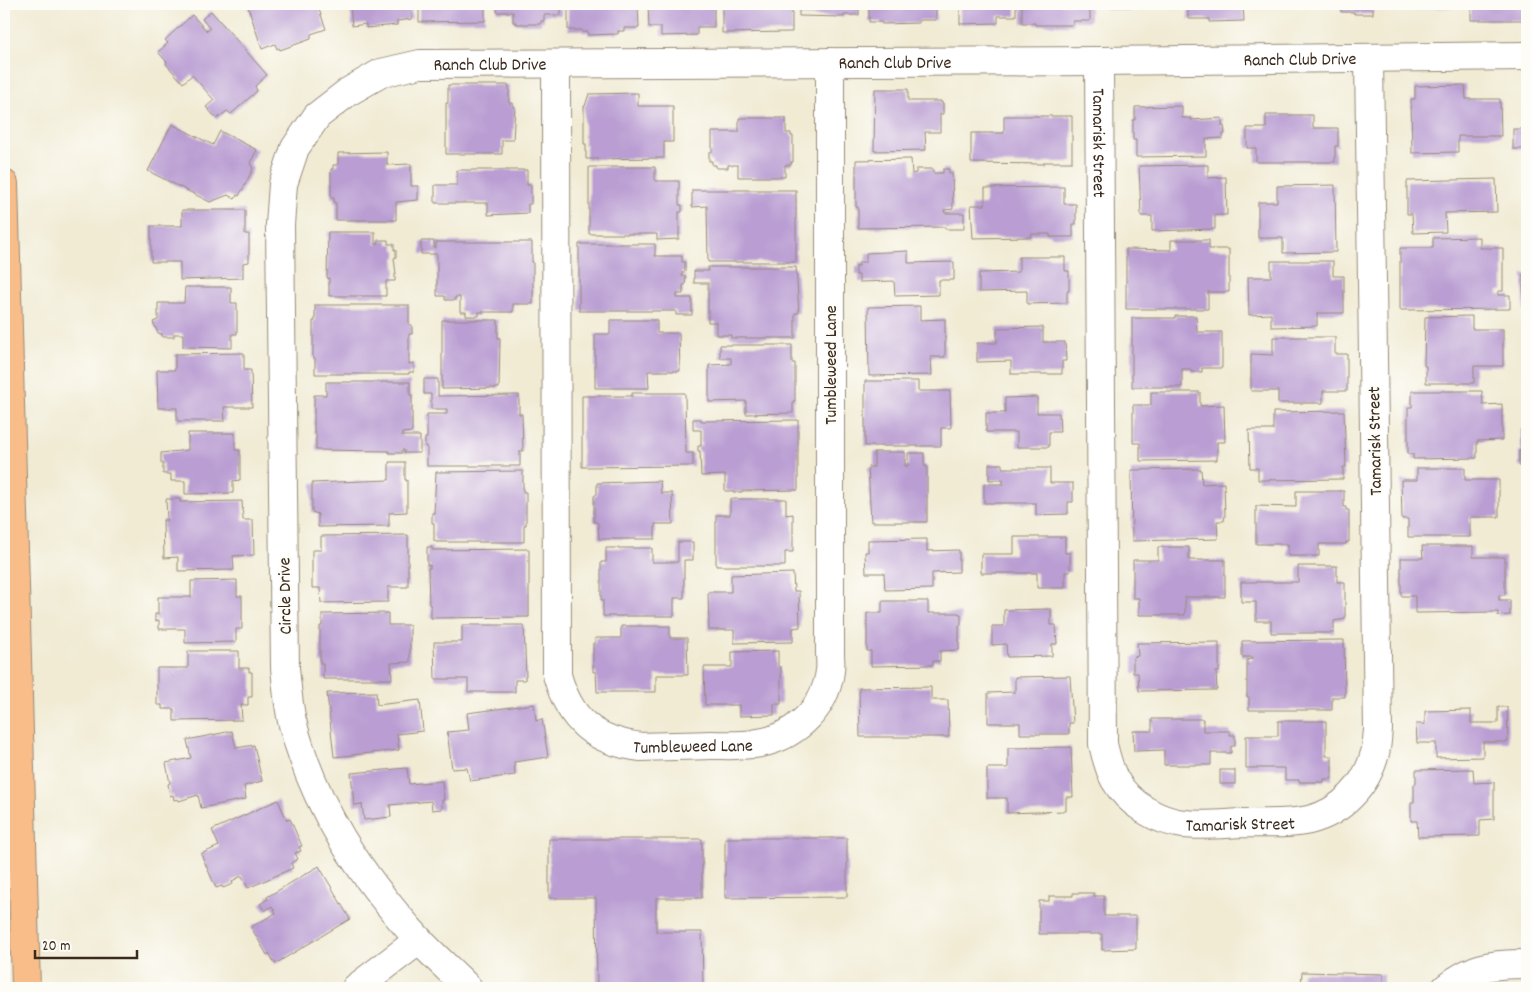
<svg xmlns="http://www.w3.org/2000/svg" width="1531" height="992" font-family="Dekko,sans-serif">
<style>
.building{fill:#ba9ed3}
.lines{fill:none;stroke-linecap:round;stroke-linejoin:round}
.minor-casing{stroke:#968a79;stroke-width:30}
.major-casing{stroke:#968a79;stroke-width:30}
.minor{stroke:#fff;stroke-width:28}
.major{stroke:#f8bd89;stroke-width:28}
.labels{text-anchor:middle;stroke-width:4;stroke-linejoin:round;paint-order:stroke}
.street-label{font-size:18px;fill:#3b2a1e;stroke:#fdfcf7}
</style>
<rect width="100%" height="100%" fill="#fdfcf7"/>
<filter id="ink" filterUnits="userSpaceOnUse"><feTurbulence type="fractalNoise" baseFrequency=".02" numOctaves="2"/><feDisplacementMap in="SourceGraphic" scale="10" xChannelSelector="R" yChannelSelector="G"/><feConvolveMatrix kernelMatrix="1 2 1 2 8 2 1 2 1" color-interpolation-filters="sRGB"/></filter>
<filter id="wash" filterUnits="userSpaceOnUse"><feTurbulence type="fractalNoise" baseFrequency=".0096" numOctaves="4" result="noise"/><feDisplacementMap in="SourceGraphic" scale="20" xChannelSelector="R" yChannelSelector="G"/><feGaussianBlur stdDeviation="1.12" result="paint"/><feColorMatrix in="noise" values="0 0 0 0 0 0 0 0 0 0 0 0 0 0 0 0 0 1.4 0 .05"/><feComposite in="paint" operator="in"/></filter>
<g filter="url(#wash)">
<rect width="100%" height="100%" fill="#f1ebd4"/>
<g id="blocks">
<g class="building">
<path d="M247,4H317L326,29L311,34V39L280,50L279,48L277,49L275,44L262,49Z"/>
<path d="M350,4H411L412,19L397,21V25L366,28V24L352,26Z"/>
<path d="M419,4H485V21L419,22Z"/>
<path d="M497,4H561V15H544V21H541V24H516V22H513V12H497Z"/>
<path d="M568,4H638L639,28H624V31H618V34L588,35V32H582V30H568Z"/>
<path d="M648,4H714V27H697V35L661,36V27H649Z"/>
<path d="M722,4H792V32L722,33Z"/>
<path d="M799,4H859V15H844V17L799,16Z"/>
<path d="M869,4H936V20H919V23L882,24L881,22H869Z"/>
<path d="M960,4H1016V16H998V23L960,24Z"/>
<path d="M1022,4H1090V21H1073V25H1035V23H1022Z"/>
<path d="M1098,4H1149V7H1112L1098,6Z"/>
<path d="M1176,4H1243L1244,21L1209,22V19H1188V8H1176Z"/>
<path d="M1341,4H1373V14H1354V12H1341Z"/>
<path d="M1413,4H1466V7L1413,8Z"/>
<rect x="1471" y="4" width="56" height="16"/>
<path d="M211,11L267,75L255,86L257,91L231,114L227,111L217,119L206,107L214,100L192,75L183,83L166,64L167,62L158,52L168,43L165,40L192,15L207,31L210,29L202,19Z"/>
<path d="M448,85H509V103H513V107H515L513,140H502V154H446V103H448Z"/>
<path d="M1465,85L1466,99H1500L1501,136H1458V152L1412,153L1411,99H1415V86Z"/>
<path d="M875,89H908V101H941V103H943V114H940V132H925L926,150L874,151Z"/>
<path d="M638,93V106H673V142H664V158L586,159V144H584V106H585L589,94Z"/>
<path d="M1182,106V118H1191V120L1222,118V126H1224L1225,134H1223V138L1206,139V156L1136,157V140H1133V120H1135V107Z"/>
<path d="M1266,115H1313V128H1338V146H1335V162H1256V148H1247V128H1266Z"/>
<path d="M1004,116H1072V162H1044V164L971,163V133H1004Z"/>
<path d="M739,118H786V133H791V136H793V162H791V165H785V177H738V165H728V168H716V165H712V161H709V152H712V132H739Z"/>
<path d="M172,124L213,145L220,131L257,150L250,163L253,169L239,196L237,195L235,199L228,195L210,202L148,171Z"/>
<rect x="1513" y="129" width="14" height="20"/>
<path d="M387,152V165L411,164V186H418V200L396,202V220H336V203H334V198H331V169H333V165H338V153Z"/>
<path d="M911,159L912,174L916,173V169H933V173H943V169H949V173H952L953,209L944,210L945,213H964V229H945V227L858,228V207H856V160Z"/>
<path d="M1208,165V178L1226,177L1227,215H1215V229L1152,231V216H1141L1139,166Z"/>
<path d="M589,167H655V181H679V205H682V212H679V239L657,240V234H589Z"/>
<path d="M457,170H527V185H531V204H528V213L488,215V203H435V185H457Z"/>
<path d="M1496,179L1497,212L1445,213L1446,232L1413,233L1412,214H1407V181Z"/>
<path d="M1335,185L1336,252L1283,253V238H1258V202H1277V186Z"/>
<path d="M1064,187V204H1076V224H1073V237H1050V234H1031V237L973,238L971,205H985V188Z"/>
<path d="M692,190H796V262H708L707,206L692,207Z"/>
<path d="M182,210H245V234H249V262L243,263V278L180,280V262H151V226H182Z"/>
<path d="M328,232H375V244H378V240H388V244H394V250H396V257L394,258L396,274H395V281H386V296H329V278H327Z"/>
<path d="M1480,237V248H1503V291H1498V295H1510V309L1400,310V248H1433V238Z"/>
<path d="M1171,240H1209V249H1229V292H1208V309H1126V249L1171,250Z"/>
<path d="M421,241H434V248H436V242H532V262H533V304H513V312H479V316H466V312H460V297H455V300H445V296H437V254H421Z"/>
<path d="M579,244H655V256H682V262H685V272H682V276H686L685,285H683V294H677V298H692V315H676V311H579Z"/>
<path d="M908,251V263L954,262V280H939V295L895,296L894,281L859,282V275H856V266H859V262H866V253Z"/>
<path d="M1019,257H1065V271H1069V291H1067V303L1027,304V291L979,292V273L1019,272Z"/>
<path d="M1271,261H1333V276H1344V313H1317V326L1271,327V314L1249,315L1248,277H1271Z"/>
<path d="M708,267H796L799,313H795V338H731V335H716V322H708V283H694V271H708Z"/>
<path d="M1523,274H1527V312H1524Z"/>
<path d="M185,287H231V303H237V334H232V348L183,347V334H174V337H162V334L158,333L153,322L158,320V303H184Z"/>
<path d="M315,305H409V325H412V334H409V364L414,363V372H409V374H315V358H313V321H315Z"/>
<path d="M920,306V320L945,319V357H931L932,375L869,376L868,307Z"/>
<path d="M1175,316H1196L1197,332H1222V368H1202V372H1191V369H1182V387H1132V318H1175Z"/>
<path d="M1472,316V329H1503V366H1474V383H1426V366H1424L1425,317Z"/>
<path d="M442,320H498V338H500L499,388L442,389Z"/>
<path d="M610,320H657V333H679L680,371H648L649,388H595V334H610Z"/>
<path d="M1043,327V342H1065L1066,361H1062V374H1011V361L977,362V343H997V328Z"/>
<path d="M1273,337H1335V354H1347V391H1323V403H1278V391H1251V354L1273,355Z"/>
<path d="M720,345H792V363H795V401H793V413L746,414V401L709,402V365L731,364V358H720Z"/>
<path d="M244,353V370H251L252,407H224L225,421H177V408H158L157,370H175V354Z"/>
<path d="M424,379H438V396L519,395V414H522L523,451H520V466H427V447H425V438H427V414H447V409H431V394H424Z"/>
<path d="M865,381H918V391H950L951,428H941V446H865Z"/>
<path d="M326,382H410V395H412V432L402,433V436H420V453H404V450H402V453H389V451L316,450V433H314V395H326Z"/>
<path d="M1412,391H1482L1483,405L1502,404V440L1477,441V458L1413,459V454H1408V407H1412Z"/>
<path d="M1151,392H1200V406L1224,405L1225,442H1217V460L1140,461V443H1133V405H1151Z"/>
<path d="M632,393H685L686,453H693V466L582,467V396H632Z"/>
<path d="M1037,397V413H1059L1060,432H1049V447H1017V432H986V413H1005V398Z"/>
<path d="M1344,411L1346,467H1343V479L1258,480V468H1250L1249,430H1273V412Z"/>
<path d="M693,419H701V421L798,420V490L742,491V492H733V491H725V475L701,476L700,451H698V446H701V430H693Z"/>
<path d="M1521,429H1527V466H1519V451H1522V449H1521Z"/>
<path d="M188,433H235V450H240V480L233,481V493L185,494V481H171V474H163V463H161V453L188,450Z"/>
<path d="M874,452H905V466H908V453H924V466H927V522H871L868,467H874Z"/>
<path d="M389,462H405V480H407V512L389,513V526L318,527V514L312,512V483L389,480Z"/>
<path d="M989,464H1002V468H1050V483H1073V502H1068V514L1036,515V503H984V484H1003V480H989Z"/>
<path d="M1417,468H1465V480H1499V517H1470V537H1408V519H1402L1401,480H1417Z"/>
<path d="M1201,469L1202,484L1224,483L1225,516L1224,521H1217L1218,539L1132,541L1131,470Z"/>
<path d="M523,471V492H526V525H524V542H436V541H434V523H432V513H434L436,472Z"/>
<path d="M660,481L661,493H672L673,524H655V539H599L598,524L597,522H594V496L597,494V483Z"/>
<path d="M1296,491H1344V507H1346V510H1349V542H1346V544H1319V556H1288V544H1256V506L1296,507Z"/>
<path d="M166,499H180V502L242,501L243,520H253L254,555L233,556L234,570L178,571V557L164,558L163,520H167Z"/>
<path d="M730,499H786V515L793,514V552H785V566H716V515H730Z"/>
<path d="M408,535V587H388V602L321,603L320,588H312V550H321V536Z"/>
<path d="M1014,537H1065V553H1070V572H1065V588H1037V573H981V554H1014Z"/>
<path d="M927,539V551L959,550V572L932,573V589L885,590L884,573H866L865,552H868V540Z"/>
<path d="M678,542H693V560H684V598H674V616H603V600H601V562H606V548H652V562H678Z"/>
<path d="M1422,546H1473V557H1505V595H1499V600H1510V615L1498,616V612L1415,613V596H1401V558H1423Z"/>
<path d="M427,547H432V550L529,549V617L431,618V605H429L428,568H430V565H427Z"/>
<path d="M1158,547H1189V560H1225V597H1185V615H1139V598H1133V560H1158Z"/>
<rect x="1523" y="562" width="4" height="13"/>
<path d="M1298,566H1337V582H1345V619L1334,621V633H1271V621H1256V602H1241V582H1298Z"/>
<path d="M793,573L794,591H799L800,627L793,628V642L734,643V630H709L708,592H731V575Z"/>
<path d="M1524,579H1527V617H1525Z"/>
<path d="M237,580V596H242V629H236V642L185,643V629H159V620L155,621V614H158V597H191V581Z"/>
<path d="M882,601H928V613H959V614H961V625H959V650L940,651V661H933V665L871,666V651H867V613H882Z"/>
<path d="M1051,609V625H1056L1057,644H1052V656L1007,657L1006,644L992,645V626H1004V610Z"/>
<path d="M388,613V625H410V662L391,663L392,679H323V663H320V626H322V614Z"/>
<path d="M462,625H524L526,676H525V680H515V692H468V679H435L434,642H462Z"/>
<path d="M621,626H670V638H687L688,675H656V692H597L596,672H593V643H595V638H621Z"/>
<path d="M1344,640L1345,697H1332V710H1249V697H1247V660L1253,659V657H1242V641Z"/>
<path d="M1219,642V672H1216L1217,690L1139,691L1138,673H1133V657L1138,656L1137,643Z"/>
<path d="M188,651H239V668H249V672H252V697H248V705H241L242,720L174,721V709H162V705H157V668H188Z"/>
<path d="M778,651V667H781V704H774V715L739,716V705H705L704,667H732V652Z"/>
<path d="M1070,676L1073,723H1069V734H1020V723H988V693L1015,692V677Z"/>
<path d="M931,687V700H948L949,737H860L859,688Z"/>
<path d="M376,692L377,705L420,700L423,731L397,734L399,750L334,757L327,693Z"/>
<path d="M534,704L536,721L542,719L548,757L514,762L515,775L470,781L467,768L452,769L447,732L469,730L467,713Z"/>
<path d="M1498,707H1507L1508,742H1483V757L1436,758V743H1417L1416,724H1425V711L1471,710V723H1498Z"/>
<path d="M1152,719H1203V731H1230V735H1235V746H1231V753H1211V765H1164V750L1134,751L1133,731H1152Z"/>
<path d="M1278,721H1326V756H1332V779H1324V782H1299V780H1285V768H1246V736H1278Z"/>
<path d="M232,731L236,748L254,745L262,781L244,786L246,799L201,808L198,795L179,801L178,799L174,800L173,795L170,796L168,784L170,783L166,763L191,758L187,740Z"/>
<path d="M1071,747L1073,797H1066V811L1007,813V798H987V768H1008V748Z"/>
<path d="M407,768L409,784L442,781L444,800H442V809L432,810L431,801L390,805L391,817L364,820L362,804L354,805L351,773Z"/>
<path d="M1473,769L1474,783L1494,782V819L1480,820V836L1418,837L1417,821H1411V802H1414V784H1416V770Z"/>
<rect x="1220" y="770" width="15" height="14"/>
<path d="M278,800L287,820L290,819L302,846L299,847L301,851L295,853L298,859L291,863L293,868L248,888L242,876L232,881L233,884L223,888L222,886L216,888L201,854L219,846L212,830Z"/>
<path d="M725,838H847V897L725,898Z"/>
<path d="M549,839H702V898H656V932H702L703,988H597L596,898H549Z"/>
<path d="M319,866L350,919L275,964L269,953L267,955L251,927L276,913L272,906L265,911L260,904L268,899L267,897Z"/>
<path d="M1073,893H1094V896H1104V916H1136V949L1102,950V934H1039V901H1049V896H1073Z"/>
<path d="M1302,972L1383,974V988H1301Z"/>
</g>
</g>
</g>
<g filter="url(#ink)">
<use href="#blocks" fill-opacity="0" stroke="#968a79" stroke-width="1"/>
<g class="lines">
<g class="minor-casing">
<g id="minor">
<path id="s1" d="M1099,61L1103,744C1106,757 1109,769 1115,780C1129,804 1157,821 1184,824C1202,826 1222,824 1241,823C1263,823 1287,825 1309,820C1342,812 1367,785 1375,753C1377,746 1377,738 1378,730L1369,58"/>
<path id="s2" d="M556,64L557,675C570,721 594,741 641,747C664,746 687,746 710,745C724,745 739,746 753,744C791,740 825,711 830,671C831,665 830,658 830,652V62"/>
<path d="M4,873H23"/>
<path d="M356,988L419,940"/>
<path id="s3" d="M468,988C452,972 435,957 419,940C360,875 314,807 292,721C288,704 287,686 285,668L280,225L283,184L295,148L317,116L348,92L381,73L420,64L1099,61L1527,56"/>
<path d="M1446,988C1474,965 1493,964 1527,964"/>
</g>
</g>
<g class="major-casing">
<path id="major" d="M4,184L26,988"/>
</g>
<use href="#minor" class="minor"/>
<use href="#major" class="major"/>
</g>
</g>
<g class="labels">
<g class="street-label">
<text dy="6" stroke="none"><textPath href="#s3" startOffset="1936">Ranch Club Drive</textPath></text>
<text dy="6" stroke="none"><textPath href="#s3" startOffset="1531">Ranch Club Drive</textPath></text>
<text dy="6" stroke="none"><textPath href="#s3" startOffset="1126">Ranch Club Drive</textPath></text>
<text dy="6" stroke="none"><textPath href="#s1" startOffset="82">Tamarisk Street</textPath></text>
<text transform="translate(830 365) rotate(-90)" y="6">Tumbleweed Lane</text>
<text transform="translate(1374 441) rotate(-91)" y="6">Tamarisk Street</text>
<text transform="translate(284 596) rotate(-91)" y="6">Circle Drive</text>
<text dy="6" stroke="none"><textPath href="#s2" startOffset="782">Tumbleweed Lane</textPath></text>
<text dy="6" stroke="none"><textPath href="#s1" startOffset="862">Tamarisk Street</textPath></text>
</g>
</g>
<rect width="1531" height="992" fill="none" stroke="#fdfcf7" stroke-width="20"/>
<path d="M35 950v8h102v-8" fill="none" stroke="#3b2a1e" stroke-width="2.5"/>
<text x="42" y="950" font-size="15" fill="#3b2a1e" stroke="#fdfcf7" stroke-width="4" paint-order="stroke">20 m</text>
</svg>
